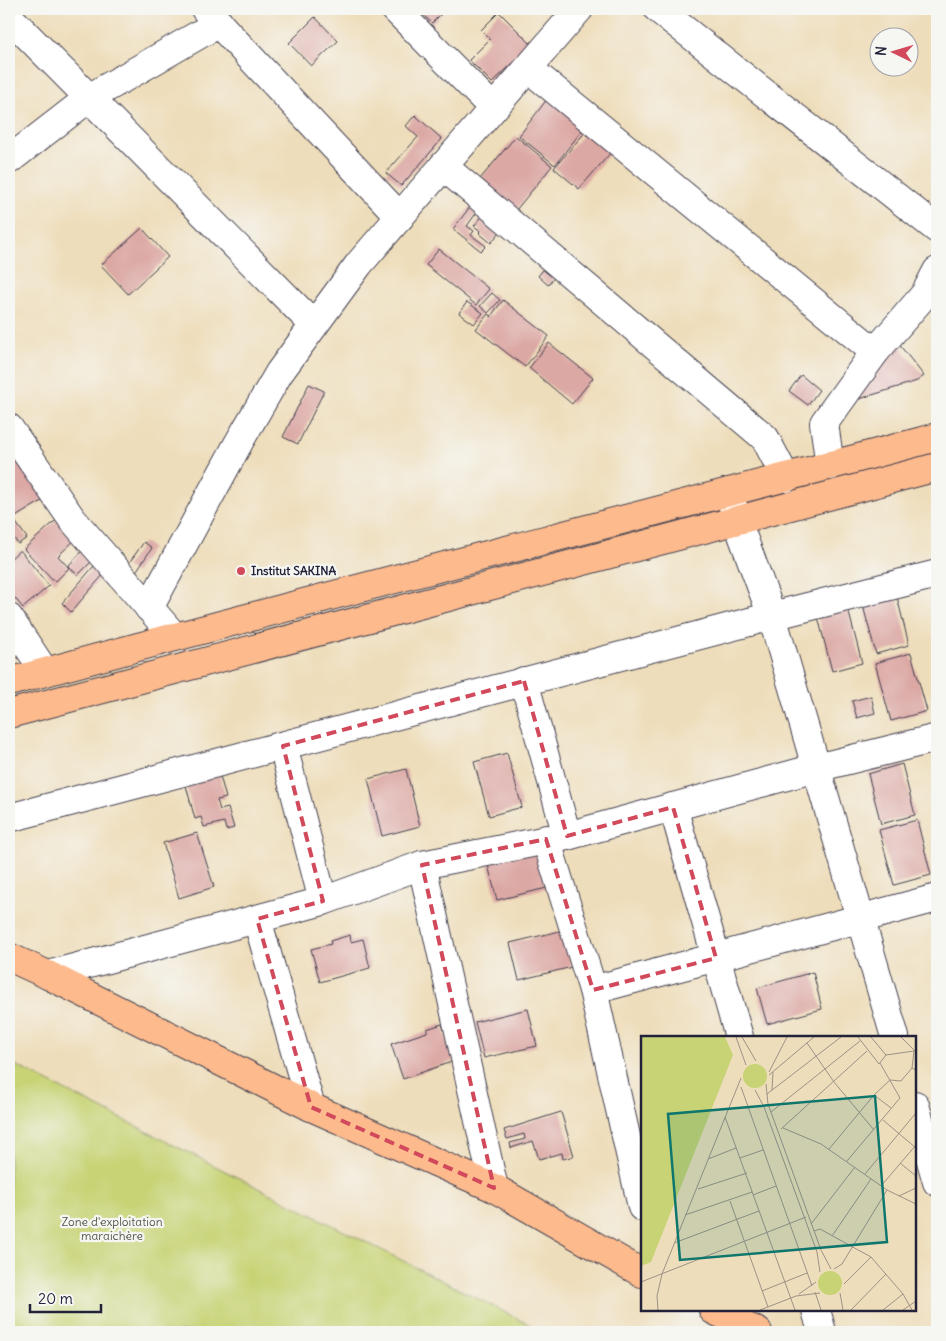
<svg xmlns="http://www.w3.org/2000/svg" width="946" height="1341" font-family="Delius,sans-serif">
<style>
.green{fill:#c7d374;stroke:#747a58}
.building{fill:#dca8a4}
.lines{fill:none;stroke-linecap:round;stroke-linejoin:round}
.minor-casing{stroke:#413e4e;stroke-width:30}
.major-casing{stroke:#413e4e;stroke-width:30}
.minor{stroke:#fff;stroke-width:28}
.major{stroke:#fcba8d;stroke-width:28}
.marked{fill:none;stroke:#d1495b;stroke-width:4;stroke-dasharray:10 6;stroke-linejoin:round}
.poi-dot{fill:#d1495b;stroke:#f6f6f2;stroke-width:2}
.labels{text-anchor:middle;stroke-width:4.5;stroke-linejoin:round;paint-order:stroke}
.poi-label{font-size:12px;font-weight:bold;fill:#22223b;stroke:#f6f6f2;text-anchor:start}
.park-label{font-size:12px;fill:#54574c;stroke:#f6f6f2}
.inset-road{fill:none;stroke:#9c9287;stroke-width:1}
.view{fill:#0f766e;fill-opacity:0.15;stroke:#0f766e;stroke-width:2.5}
.inset-edge{fill:none;stroke:#22223b;stroke-width:2.5}
</style>
<rect width="100%" height="100%" fill="#f6f6f2"/>
<filter id="ink" filterUnits="userSpaceOnUse"><feTurbulence type="fractalNoise" baseFrequency=".02" numOctaves="2"/><feDisplacementMap in="SourceGraphic" scale="10" xChannelSelector="R" yChannelSelector="G"/><feConvolveMatrix kernelMatrix="1 2 1 2 8 2 1 2 1" color-interpolation-filters="sRGB"/></filter>
<filter id="wash" filterUnits="userSpaceOnUse"><feTurbulence type="fractalNoise" baseFrequency=".0096" numOctaves="4" result="noise"/><feDisplacementMap in="SourceGraphic" scale="20" xChannelSelector="R" yChannelSelector="G"/><feGaussianBlur stdDeviation="1.12" result="paint"/><feColorMatrix in="noise" values="0 0 0 0 0 0 0 0 0 0 0 0 0 0 0 0 0 1.4 0 .05"/><feComposite in="paint" operator="in"/></filter>
<g filter="url(#wash)">
<rect width="100%" height="100%" fill="#eeddba"/>
<path class="green" d="M9,1062L544,1332H9Z"/>
<g id="blocks">
<g class="building">
<path d="M417,9H446L432,23Z"/>
<path d="M499,12L532,45L492,83L469,60L490,39L481,30Z"/>
<path d="M315,17L338,41L311,66L289,43Z"/>
<path d="M551,94L588,123L555,165L519,136Z"/>
<path d="M415,115L442,139L401,186L386,173L418,137L406,126Z"/>
<path d="M589,128L613,150L579,189L554,168Z"/>
<path d="M516,136L552,166L516,210L480,179Z"/>
<path d="M473,203L480,208L467,226L474,231L471,235L486,246L481,251L453,229Z"/>
<path d="M485,213L503,228L491,243L479,233L481,231L474,226Z"/>
<path d="M142,228L168,257L128,294L101,265Z"/>
<path d="M439,249L489,289L476,305L426,265Z"/>
<path d="M547,265L557,274L548,285L538,276Z"/>
<path d="M492,293L500,300L488,313L480,306Z"/>
<path d="M503,300L549,336L525,367L476,329L488,314L492,317L491,316Z"/>
<path d="M467,302L483,313L474,324L459,313Z"/>
<path d="M894,338L924,376L917,381L837,406Z"/>
<path d="M549,343L593,378L572,404L529,368Z"/>
<path d="M801,375L819,390L808,405L789,391Z"/>
<path d="M309,384L324,391L298,444L283,437Z"/>
<path d="M19,456L45,499L9,521V462Z"/>
<path d="M63,514L81,534L58,556L69,568L55,582L24,549Z"/>
<path d="M14,520L27,538L18,544L9,531V524Z"/>
<path d="M144,542L152,548L135,573L126,567Z"/>
<path d="M87,546L97,556L78,575L68,566Z"/>
<path d="M20,550L49,586L23,608L9,591V560Z"/>
<path d="M100,559L110,567L71,612L62,603Z"/>
<path d="M896,593L909,645L876,654L862,602Z"/>
<path d="M848,609L862,663L832,671L818,617Z"/>
<path d="M911,653L927,711L891,721L875,663Z"/>
<path d="M871,696L875,713L857,718L852,701Z"/>
<path d="M507,753L522,807L489,816L474,762Z"/>
<path d="M902,764L915,815L881,824L868,774Z"/>
<path d="M406,769L420,826L382,836L368,779Z"/>
<path d="M219,772L226,798L217,800L220,810L228,808L234,828L226,830L224,822L204,827L201,817L195,819L185,782Z"/>
<path d="M917,820L931,875L894,885L879,830Z"/>
<path d="M197,833L214,887L179,898L163,843Z"/>
<path d="M545,846L555,886L497,900L487,861Z"/>
<path d="M564,930L572,967L519,980L510,943Z"/>
<path d="M350,935L351,942L363,939L370,968L320,982L311,949L331,944L330,941Z"/>
<path d="M813,972L822,1009L767,1024L757,988Z"/>
<path d="M528,1009L537,1046L484,1058L475,1022Z"/>
<path d="M442,1024L454,1061L403,1079L391,1044L427,1032V1029Z"/>
<path d="M561,1112L574,1156L563,1159L562,1153L539,1159L533,1141L511,1148L510,1143L525,1139L524,1134L507,1139L504,1130Z"/>
</g>
</g>
</g>
<g filter="url(#ink)">
<use href="#blocks" fill-opacity="0" stroke="#413e4e" stroke-width="1"/>
<g class="lines">
<g class="minor-casing">
<g id="minor">
<path d="M205,9L400,217"/>
<path d="M395,9L493,108"/>
<path d="M658,9L937,229"/>
<path d="M9,17L314,325"/>
<path d="M528,68L875,352"/>
<path d="M9,160L89,98L219,23"/>
<path d="M443,166L765,438L786,478"/>
<path d="M9,428L72,519L174,636"/>
<path d="M830,466L824,423L875,352L925,294L937,271"/>
<path d="M729,492L737,521L772,616L895,1037"/>
<path d="M149,608L239,442L279,373L359,264L579,9"/>
<path d="M9,618L45,672"/>
<path d="M524,681L567,836"/>
<path d="M283,746L323,901"/>
<path d="M673,807L739,1037"/>
<path d="M9,818L772,616L937,574"/>
<path d="M546,839L593,990L642,1207"/>
<path d="M422,865L494,1188"/>
<path d="M257,919L311,1107"/>
<path d="M48,975L323,901L422,865L567,836L816,768L937,738"/>
<path d="M593,990L937,898"/>
<path d="M915,1105L937,1182"/>
<path d="M816,1310L822,1332"/>
</g>
</g>
<g class="major-casing">
<g id="major">
<path d="M9,682C317,597 628,520 937,437"/>
<path d="M9,714L937,467"/>
<path d="M9,957L48,975L311,1107L494,1188L642,1273"/>
<path d="M713,1310L758,1332"/>
</g>
</g>
<use href="#minor" class="minor"/>
<use href="#major" class="major"/>
</g>
</g>
<path class="marked" d="M524,681L567,836L673,807L716,958L593,990L546,839L422,865L494,1188L311,1107L257,919L323,901L283,746Z"/>
<circle class="poi-dot" cx="241" cy="571" r="5"/>
<g class="labels">
<g class="poi-label">
<text x="251" y="575">Institut SAKINA</text>
</g>
<g class="park-label">
<text x="112" y="1226">Zone d'exploitation<tspan x="112" dy="14">maraichère</tspan></text>
</g>
</g>
<g transform="translate(641 1036)">
<rect width="275" height="275" fill="#eeddba"/>
<path d="M0,1H84L92,19L10,226L0,230ZM102 40a12 12 0 1 1 24 0a12 12 0 1 1-24 0ZM177 247a12 12 0 1 1 24 0a12 12 0 1 1-24 0Z" fill="#c7d374"/>
<path class="inset-road" d="M95,1L105,29M101,1L115,25M217,1L238,28L245,19L230,1M260,1L275,16M166,7L193,46L233,94M245,19L273,15L271,32L275,34M128,36L146,1M128,39L173,1M125,48L127,68L180,214L190,233M100,51L171,250M114,54L123,71L176,216L179,236M131,54L132,36M126,58L200,1M233,59L250,72M130,76L219,5M84,81L154,274M242,84L275,112M142,92L180,108L246,154L275,168M140,93L226,15M188,113L233,59L249,44L260,45L271,32M99,122L122,114M67,123L95,112M206,125L259,62L239,27M259,127L275,140M224,138L275,77M240,150L275,109M57,153L106,137M112,159L135,150M258,160L275,152M89,165L127,271M44,179L111,156M170,188L214,131M173,195L179,193L230,221L262,258L271,274M191,200L230,143M33,207L118,175M193,233L201,228L246,154M0,246L165,181M203,248L230,221M121,255L166,237M174,256L180,274M199,257L202,274M158,258L175,246M17,274L16,260L21,238L100,42M119,274L155,260L179,257M210,274L245,238M242,274L262,258M262,274L275,265"/>
<path class="view" d="M234,60L246,206L39,224L27,78Z"/>
<rect width="275" height="275" class="inset-edge"/>
</g>
<rect width="946" height="1341" fill="none" stroke="#f6f6f2" stroke-width="30"/>
<g transform="translate(894 52) rotate(275)"><circle r="24" fill="#f6f6f2" stroke="#a1a1a9"/>
<path d="M0-4L9 19L0 12L-9 19Z" fill="#d1495b"/>
<text y="-8" font-size="14" font-weight="bold" text-anchor="middle" fill="#22223b">N</text>
</g>
<path d="M30 1304v8h71v-8" fill="none" stroke="#22223b" stroke-width="2.5"/>
<text x="38" y="1304" font-size="15" fill="#22223b" stroke="#f6f6f2" stroke-width="4" paint-order="stroke">20 m</text>
</svg>
